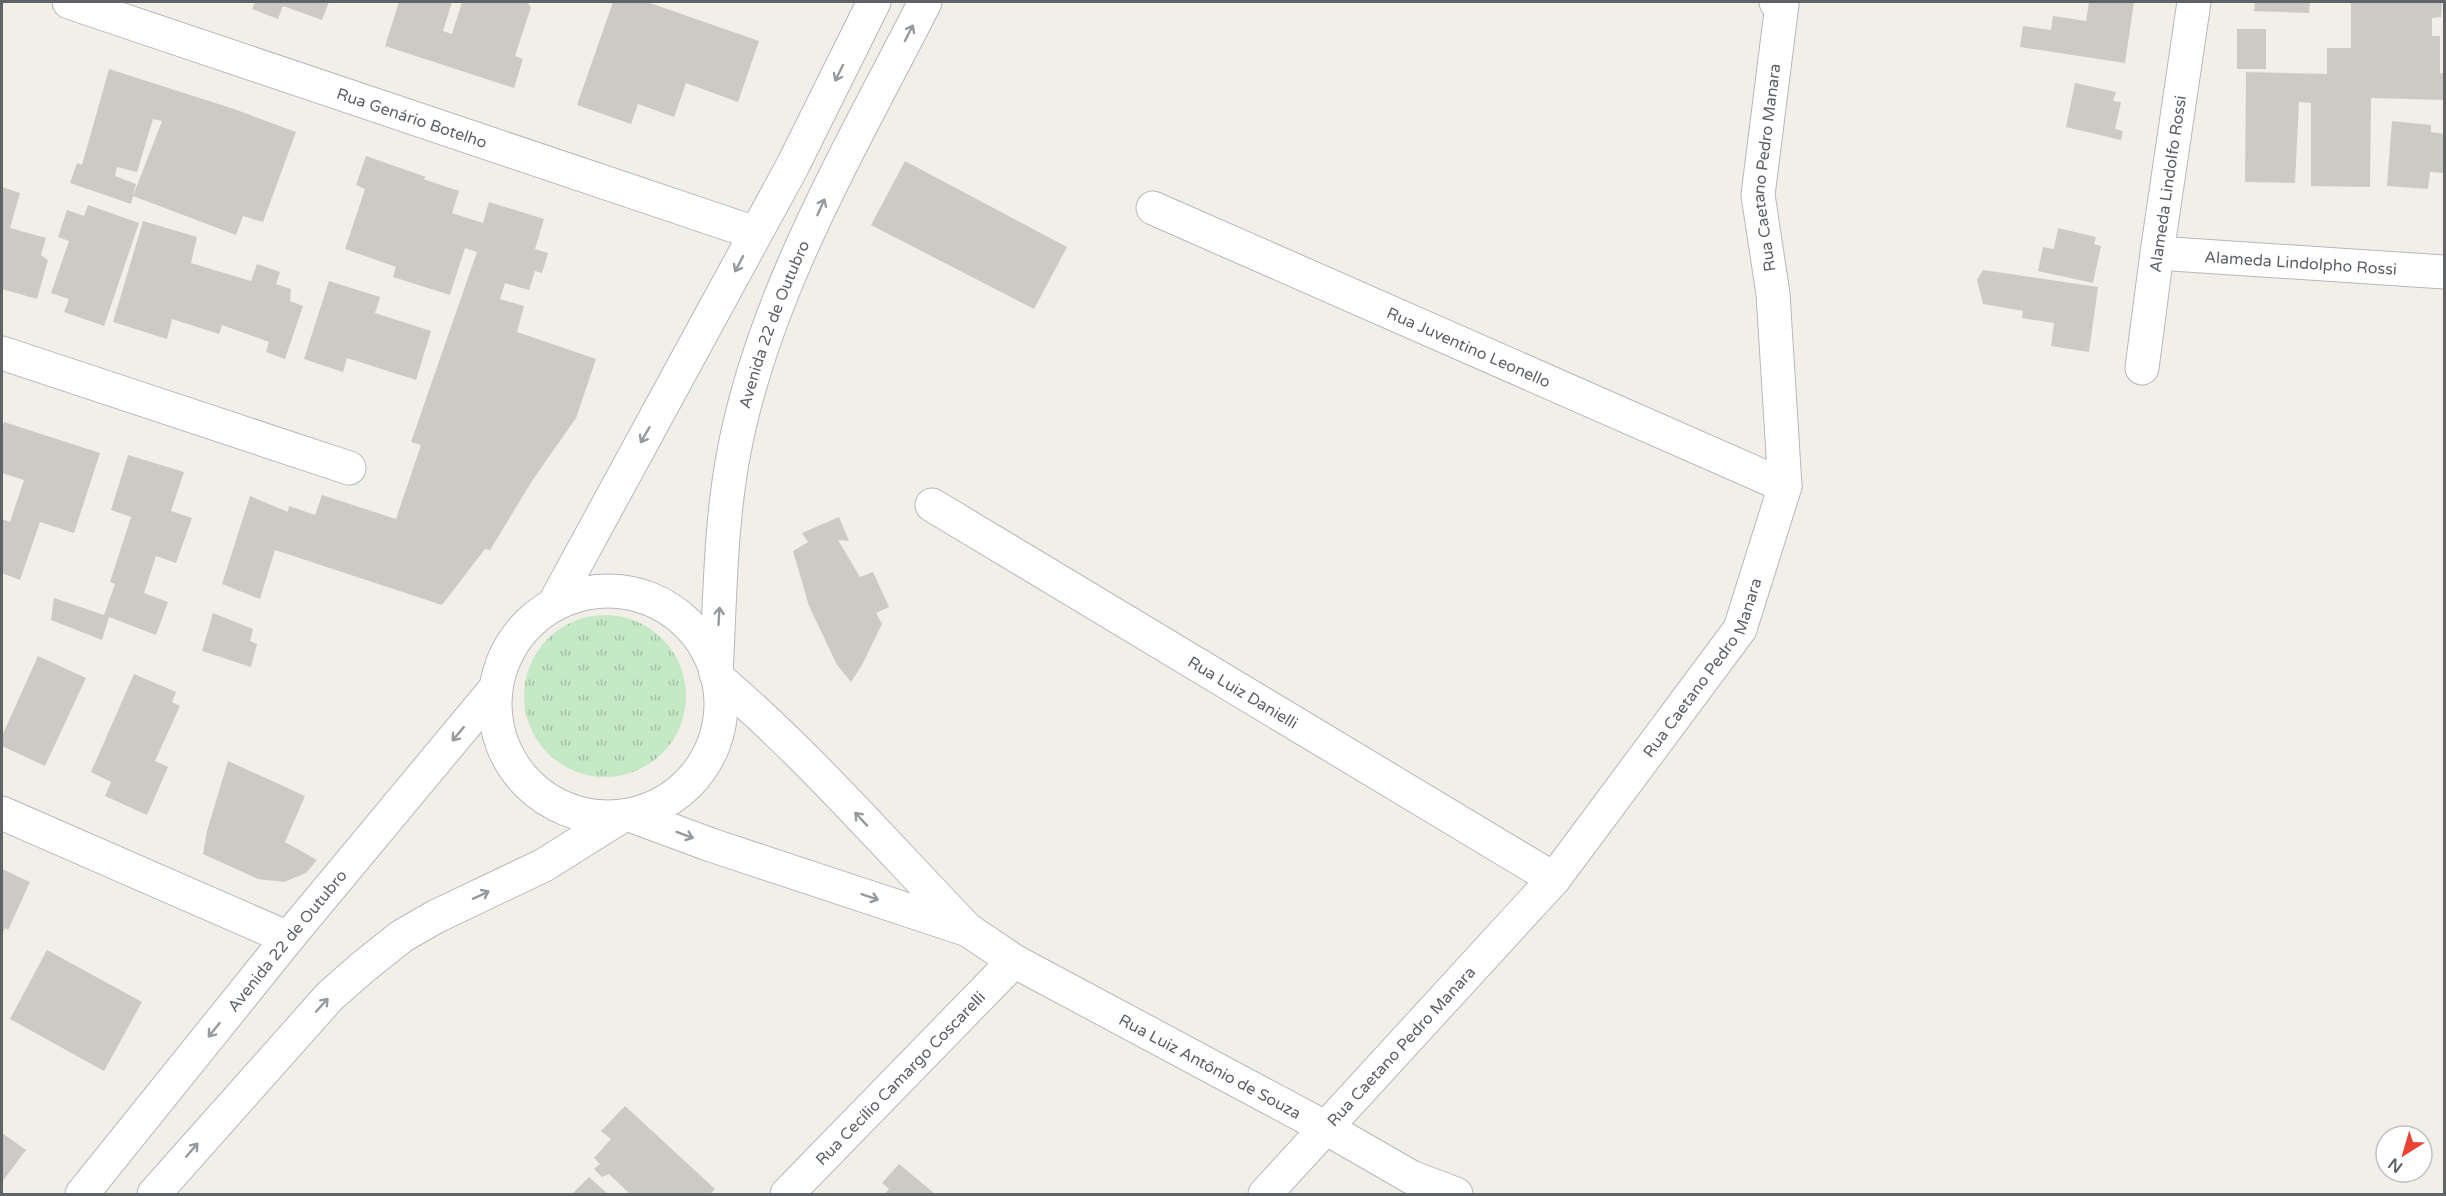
<svg xmlns="http://www.w3.org/2000/svg" width="2446" height="1196" font-family="'Varela Round',sans-serif">
<style>
.grass{fill:url(#grass-tufts)}
.building{fill:#cccac5;fill-rule:evenodd}
.lines{fill:none;stroke-linecap:round;stroke-linejoin:round}
.minor-casing{stroke:#b5b8bc;stroke-width:35}
.tertiary-casing{stroke:#b5b8bc;stroke-width:35}
.minor{stroke:#fff;stroke-width:33}
.tertiary{stroke:#fff;stroke-width:33}
.oneway{stroke:#979a9d}
.labels{text-anchor:middle;stroke-width:4.5;stroke-linejoin:round;paint-order:stroke}
.street-label{font-size:16px;fill:#5f6368;stroke:#fff}
</style>
<defs>
<pattern id="grass-tufts" width="24" height="20" patternUnits="userSpaceOnUse" patternTransform="scale(1.5)"><rect width="24" height="20" fill="#c5e8c5"/><path d="M3 7l-1-3M5 7V3M7 7l1-3M15 17l-1-3M17 17v-4M19 17l1-3" fill="none" stroke="#a3c0a4"/></pattern>
</defs>
<rect width="100%" height="100%" fill="#f1efe8"/>
<circle class="grass" cx="605" cy="696" r="81"/>
<g class="building">
<path d="M255,2H329L322,20L283,6L278,19L252,9Z"/>
<path d="M399,2H452L443,31L452,34L462,2H527L531,7L515,56L523,59L514,88L385,46Z"/>
<path d="M613,2H647L759,41L738,102L686,83L674,117L638,104L631,124L577,105Z"/>
<path d="M2089,2H2134L2125,63L2020,47L2023,26L2051,30L2053,16L2086,21Z"/>
<path d="M2255,2H2310L2309,13L2254,11Z"/>
<path d="M2351,2H2442L2441,17L2432,18V36H2440V73H2444V100L2371,98L2370,187L2311,186V103L2299,102L2295,183L2245,182L2246,72L2327,74V48H2351Z"/>
<rect x="2237" y="29" width="29" height="40"/>
<path d="M109,69L234,109L296,132L263,222L243,216L236,235L133,196L131,204L70,183L77,163L82,165ZM153,119L162,121L133,196L136,184L115,176L117,167L137,172Z"/>
<path d="M2075,83L2116,92L2113,101L2121,102L2115,129L2123,131L2121,140L2066,127Z"/>
<path d="M2392,121L2431,125V132L2444,134V173L2430,172L2428,189L2387,186Z"/>
<path d="M366,156L426,177L423,179L459,191L452,213L483,223L489,202L544,219L535,249L548,253L542,273L535,271L529,290L505,283L500,299L524,306L517,332L596,359L576,418L532,481L490,550L485,549L442,605L275,550L260,599L222,584L250,496L288,512L289,506L315,515L322,495L396,519L421,445L411,442L477,252L465,248L450,295L393,277L396,267L345,249L365,189L356,185Z"/>
<path d="M905,161L1067,247L1034,309L871,225Z"/>
<path d="M2,187L20,193L10,228L46,238L41,255L48,260L37,299L2,289Z"/>
<path d="M88,205L139,223L104,326L64,312L69,299L51,293L69,241L58,237L67,210L84,216Z"/>
<path d="M143,221L197,237L191,263L251,281L257,264L280,272L276,284L291,289L290,301L303,306L285,359L266,352L269,342L222,325L219,334L172,319L167,339L113,322Z"/>
<path d="M2058,228L2096,237L2094,244L2101,246L2093,283L2038,271L2043,247L2054,249Z"/>
<path d="M1983,270L2098,287L2089,352L2051,346L2054,323L2022,318L2023,311L1983,304L1977,280Z"/>
<path d="M329,281L380,297L375,313L431,331L416,380L347,358L343,372L304,359Z"/>
<path d="M4,422L100,453L74,533L40,522L20,580L2,573V519L10,522L24,480L2,473V428Z"/>
<path d="M128,455L184,472L171,511L192,518L176,563L156,556L144,593L168,602L156,635L109,617L102,640L51,620L54,598L104,615L115,584L110,582L131,517L111,510Z"/>
<path d="M839,517L849,541L838,540L860,577L873,572L889,607L876,613L882,624L862,665L851,682L837,665L809,606L793,551L808,542L802,533Z"/>
<path d="M213,613L253,629L250,641L257,644L251,667L202,651Z"/>
<path d="M38,656L86,678L45,766L2,746V736Z"/>
<path d="M134,674L176,692L172,702L180,706L155,761L168,767L147,815L105,796L111,782L91,772Z"/>
<path d="M228,761L305,796L285,842L317,860L306,873L284,882L258,879L203,854L207,831Z"/>
<path d="M2,869L30,882L8,930L5,928L2,934Z"/>
<path d="M47,950L142,1002L104,1071L10,1019Z"/>
<path d="M625,1106L715,1189L710,1194H630L609,1174L602,1177L594,1169L600,1164L594,1158L611,1139L601,1131Z"/>
<path d="M2,1133L26,1150L2,1182Z"/>
<path d="M899,1164L935,1194H885L889,1189L882,1183Z"/>
<path d="M589,1177L608,1194H572Z"/>
</g>
<g class="lines">
<g class="minor-casing">
<g id="minor">
<path id="s1" d="M69,2L755,233"/>
<path id="s2" d="M1153,208L1785,486"/>
<path id="s3" d="M2157,253L2444,272"/>
<path d="M2,353L349,468"/>
<path id="s4" d="M2142,368L2157,253L2194,2"/>
<path id="s5" d="M932,505L1554,879"/>
<path d="M2,813L288,938"/>
<path d="M630,815L711,845L968,930C886,845 808,755 718,678"/>
<path id="s6" d="M968,930L1014,961L1326,1128L1411,1177L1456,1194"/>
<path id="s7" d="M787,1194L1014,961"/>
<path id="s8" d="M1265,1194L1554,879L1740,629L1785,486L1773,294L1758,195L1782,4L1776,2"/>
</g>
</g>
<g class="tertiary-casing">
<g id="tertiary">
<circle cx="608" cy="704" r="113"/>
<path d="M554,604L792,167L874,2"/>
<path id="s9" d="M716,674C720,602 720,528 733,457C762,296 852,146 925,2"/>
<path id="s10" d="M82,1194L288,938L495,689"/>
<path d="M154,1194L330,996L363,967L402,936L435,917L544,865L622,816"/>
</g>
</g>
<use href="#minor" class="minor"/>
<use href="#tertiary" class="tertiary"/>
</g>
<defs><path id="oneway-shaft" d="M-6 0H5M1.5-3L5.5 0L1.5 3" fill="none" stroke-width="1.6" stroke-linecap="round" stroke-linejoin="round" transform="scale(1.5)"/></defs>
<g class="oneway">
<use href="#oneway-shaft" transform="translate(909 33) rotate(-63)"/>
<use href="#oneway-shaft" transform="translate(839 73) rotate(116)"/>
<use href="#oneway-shaft" transform="translate(821 207) rotate(-66)"/>
<use href="#oneway-shaft" transform="translate(739 264) rotate(118)"/>
<use href="#oneway-shaft" transform="translate(645 435) rotate(120)"/>
<use href="#oneway-shaft" transform="translate(719 616) rotate(-87)"/>
<use href="#oneway-shaft" transform="translate(458 734) rotate(130)"/>
<use href="#oneway-shaft" transform="translate(861 819) rotate(-133)"/>
<use href="#oneway-shaft" transform="translate(685 835) rotate(20)"/>
<use href="#oneway-shaft" transform="translate(481 895) rotate(-25)"/>
<use href="#oneway-shaft" transform="translate(870 897) rotate(19)"/>
<use href="#oneway-shaft" transform="translate(322 1005) rotate(-48)"/>
<use href="#oneway-shaft" transform="translate(214 1030) rotate(129)"/>
<use href="#oneway-shaft" transform="translate(192 1150) rotate(-49)"/>
</g>
<g class="labels">
<g class="street-label">
<text dy="6" stroke="none"><textPath href="#s1" startOffset="362">Rua Genário Botelho</textPath></text>
<text dy="6" stroke="none"><textPath href="#s8" startOffset="1209">Rua Caetano Pedro Manara</textPath></text>
<text dy="6" stroke="none"><textPath href="#s4" startOffset="186">Alameda Lindolfo Rossi</textPath></text>
<text dy="6" stroke="none"><textPath href="#s3" startOffset="144">Alameda Lindolpho Rossi</textPath></text>
<text dy="6" stroke="none"><textPath href="#s9" startOffset="357">Avenida 22 de Outubro</textPath></text>
<text dy="6" stroke="none"><textPath href="#s2" startOffset="345">Rua Juventino Leonello</textPath></text>
<text dy="6" stroke="none"><textPath href="#s8" startOffset="687">Rua Caetano Pedro Manara</textPath></text>
<text dy="6" stroke="none"><textPath href="#s5" startOffset="363">Rua Luiz Danielli</textPath></text>
<text dy="6" stroke="none"><textPath href="#s10" startOffset="326">Avenida 22 de Outubro</textPath></text>
<text dy="6" stroke="none"><textPath href="#s8" startOffset="201">Rua Caetano Pedro Manara</textPath></text>
<text dy="6" stroke="none"><textPath href="#s6" startOffset="278">Rua Luiz Antônio de Souza</textPath></text>
<text dy="6" stroke="none"><textPath href="#s7" startOffset="162">Rua Cecílio Camargo Coscarelli</textPath></text>
</g>
</g>
<rect width="2446" height="1196" fill="none" stroke="#5f6368" stroke-width="6"/>
<g transform="translate(2404 1154) rotate(217)"><circle r="28" fill="#ffffff" stroke="#bfc1c3" stroke-width="1.5"/>
<path d="M0-4.5L10 22L0 15L-10 22Z" fill="#ea4335"/>
<text y="-9" font-size="16" font-weight="bold" text-anchor="middle" fill="#5f6368">N</text>
</g>
</svg>
